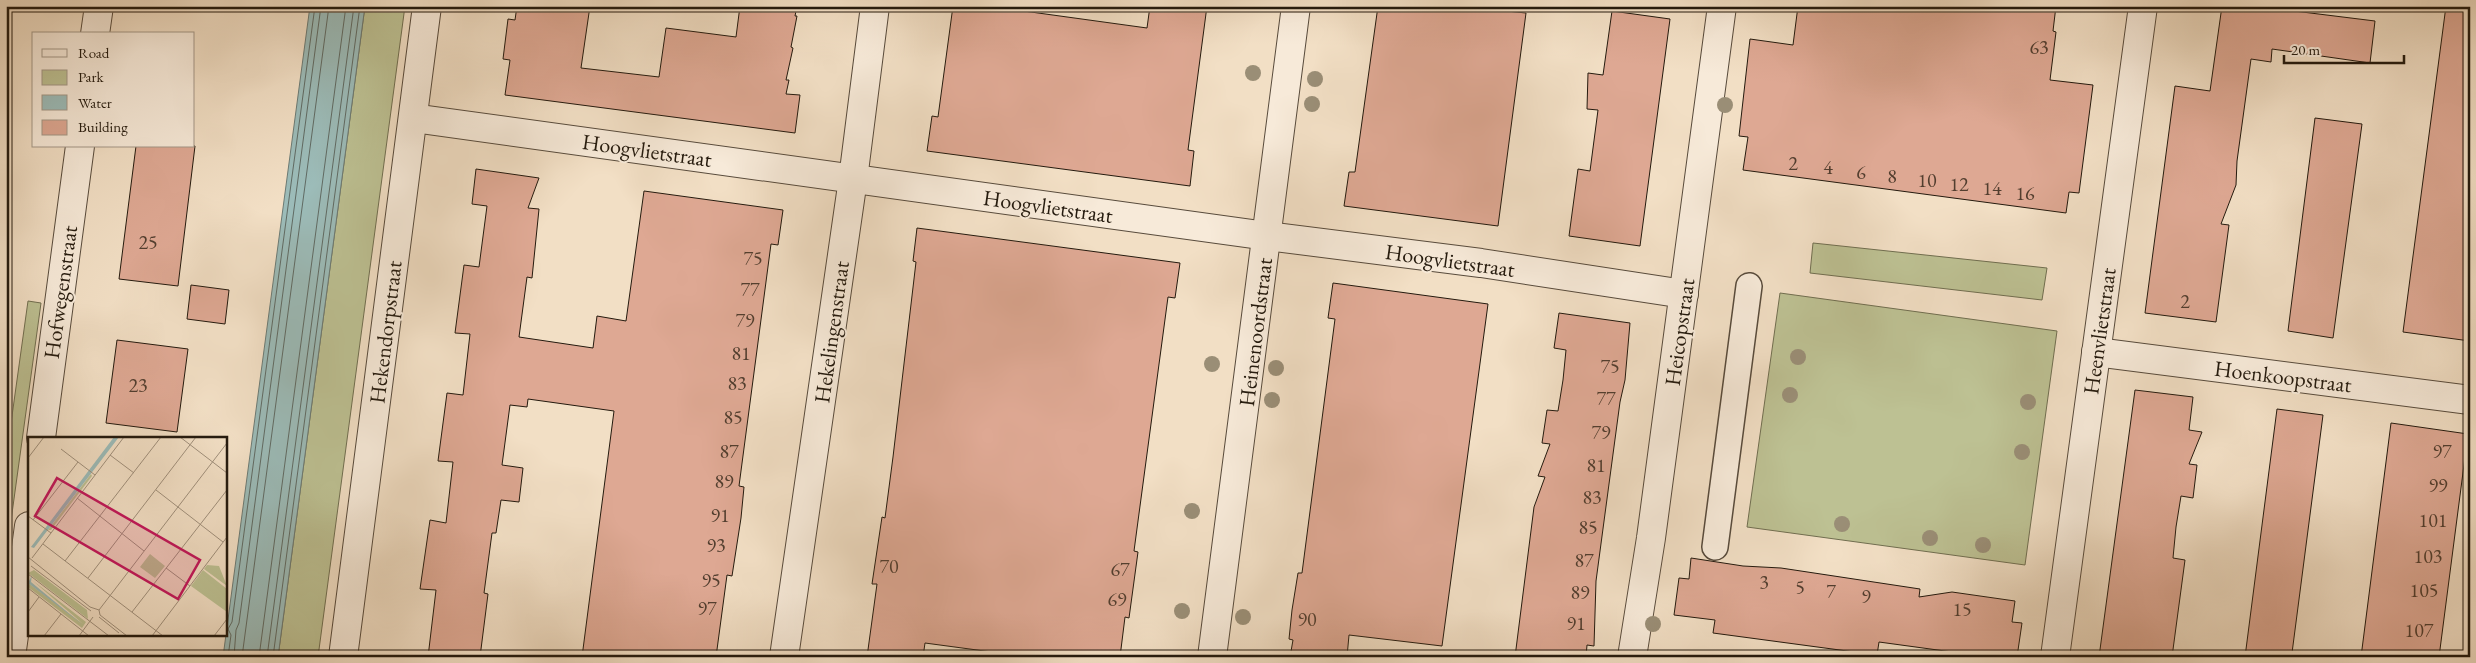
<svg xmlns="http://www.w3.org/2000/svg" width="2476" height="663" font-family="'EB Garamond',serif">
<style>
.green{fill:#bdc193;stroke:#706e50}
.water{fill:#9cbcb9;stroke:#6c7b75}
.lines{fill:none;stroke-linecap:round;stroke-linejoin:round}
.shore{stroke:#606b64;stroke-width:1}
.building{fill:#dea893;stroke:#241a0e}
.pedestrian-casing{stroke:#584b3c;stroke-width:28}
.minor-casing{stroke:#584b3c;stroke-width:30}
.pedestrian{stroke:#f7ead9;stroke-width:25}
.minor{stroke:#f7ead9;stroke-width:28}
.tree{fill:#9a8e76}
.labels{text-anchor:middle;stroke-width:4;stroke-linejoin:round;paint-order:stroke}
.number-label{font-size:20px;fill:#523e2f}
.street-label{font-size:22px;fill:#241a0e;stroke:#f7ead9}
.inset-road{fill:none;stroke:#a0907c;stroke-width:1}
.view{fill:#c2185b;fill-opacity:0.15;stroke:#c2185b;stroke-width:2.5}
.inset-edge{fill:none;stroke:#241a0e;stroke-width:2.5}
</style>
<rect width="100%" height="100%" fill="#f2dfc5"/>
<filter id="stains"><feTurbulence type="fractalNoise" baseFrequency=".004" numOctaves="4"/><feColorMatrix values="0 0 0 0 .2 0 0 0 0 .09 0 0 0 0 .02 0 0 0 .5 -.17"/></filter>
<radialGradient id="worn" r=".72"><stop offset=".6" stop-color="#630" stop-opacity="0"/><stop offset="1" stop-color="#630" stop-opacity=".3"/></radialGradient>
<g class="green">
<path d="M365,6H405L318,657H278Z"/>
<path d="M1813,243L2047,268L2042,300L1810,273Z"/>
<path d="M1780,293L2057,331L2025,565L1747,527Z"/>
<path d="M28,301L41,303L6,557V459Z"/>
</g>
<path class="water" d="M310,6H365L278,657H223Z"/>
<g class="lines">
<g class="shore">
<path d="M228,657L231,635L228,629L232,622L315,6"/>
<path d="M234,657L236,630L239,623L321,6"/>
<path d="M242,657L329,6"/>
<path d="M259,657L346,6"/>
<path d="M267,657L354,6"/>
<path d="M273,657L360,6"/>
</g>
</g>
<g class="building">
<path d="M517,6H590L581,68L659,77L666,28L736,37L740,6H797L795,16H797L791,47L793,48L786,80H789L786,94L800,95L795,133L505,95L510,60L503,59L508,19L515,20Z"/>
<path d="M953,6H1009V9L1147,28L1150,6H1207L1188,150L1194,151L1190,186L927,151L932,116L938,117Z"/>
<path d="M1378,6H1498L1497,10L1526,13L1498,226L1344,206L1349,172H1355Z"/>
<path d="M1798,6H2056L2053,31L2056,32L2050,80L2093,85L2079,193L2069,192L2066,213L1743,170L1748,137L1739,136L1750,39L1793,45Z"/>
<path d="M2222,6H2278V9L2375,21L2370,63L2272,49L2271,62L2251,59L2237,161L2236,185L2221,224L2229,225L2216,322L2145,313L2175,86L2210,91Z"/>
<path d="M2446,6H2470V341L2403,332Z"/>
<path d="M1612,11L1670,19L1640,246L1569,236L1578,169L1590,171L1598,110L1587,109L1588,73L1603,75Z"/>
<path d="M2315,118L2362,124L2333,338L2288,331Z"/>
<path d="M136,146H195L178,286L119,279Z"/>
<path d="M476,169L539,178L528,208L539,209L532,278L527,277L519,337L593,348L597,316L626,321L644,191L783,210L778,245L771,244L739,486L744,487L741,518L732,576L727,575L716,657H582L614,411L528,399L527,407L510,405L502,465L523,468L519,502L501,500L496,533H492L484,593L488,594L480,657H428L436,590L420,589L430,520L446,523L453,462L438,461L447,393L463,395L470,334L455,333L464,265L479,267L487,206L472,204Z"/>
<path d="M917,228L1180,263L1175,298L1168,297L1134,551L1138,552L1129,618L1125,617L1120,657H1029L925,643L923,657H867L877,584H872L882,517L885,518L893,457L916,262L913,261Z"/>
<path d="M1333,283L1488,304L1442,646L1349,635L1347,657H1290L1293,640L1289,639L1292,610L1298,573H1302L1335,319L1328,318Z"/>
<path d="M191,285L229,290L225,324L187,319Z"/>
<path d="M1559,313L1630,323L1625,380L1620,402L1596,581L1594,646L1587,645L1586,657H1515L1534,507L1545,477L1538,476L1550,444L1542,443L1547,410L1558,411L1563,380L1566,350L1554,348Z"/>
<path d="M117,340L188,349L177,432L106,423Z"/>
<path d="M2135,390L2193,397L2189,430L2202,432L2189,464L2197,465L2193,498L2181,496L2176,527L2173,558L2185,560L2172,657H2099Z"/>
<path d="M2277,409L2323,415L2298,607L2292,653H2286V657H2245Z"/>
<path d="M2391,423L2468,434L2439,657H2361Z"/>
<path d="M1691,558L1743,566L1781,568L1920,589L1919,597L1952,592L2015,601L2012,622L2022,623L2017,657H1989L1879,642L1877,655L1713,633L1715,620L1674,615L1679,578L1689,579Z"/>
</g>
<g class="lines">
<g class="pedestrian-casing">
<path id="pedestrian" d="M1715,547L1749,286"/>
</g>
<g class="minor-casing">
<g id="minor">
<path d="M95,34L99,6"/>
<path d="M413,118L1267,236L1481,263L1684,294"/>
<path d="M2096,352L2470,400"/>
<path d="M41,438L80,146"/>
<path d="M11,657L29,526"/>
<path d="M343,657L427,6"/>
<path d="M784,657L853,179L875,6"/>
<path d="M1212,657L1296,6"/>
<path d="M1632,657L1651,538L1722,6"/>
<path d="M2055,657L2143,6"/>
</g>
</g>
<use href="#pedestrian" class="pedestrian"/>
<use href="#minor" class="minor"/>
</g>
<g class="tree">
<circle cx="1253" cy="73" r="8"/>
<circle cx="1315" cy="79" r="8"/>
<circle cx="1312" cy="104" r="8"/>
<circle cx="1725" cy="105" r="8"/>
<circle cx="1798" cy="357" r="8"/>
<circle cx="1212" cy="364" r="8"/>
<circle cx="1276" cy="368" r="8"/>
<circle cx="1790" cy="395" r="8"/>
<circle cx="1272" cy="400" r="8"/>
<circle cx="2028" cy="402" r="8"/>
<circle cx="2022" cy="452" r="8"/>
<circle cx="1192" cy="511" r="8"/>
<circle cx="1842" cy="524" r="8"/>
<circle cx="1930" cy="538" r="8"/>
<circle cx="1983" cy="545" r="8"/>
<circle cx="1182" cy="611" r="8"/>
<circle cx="1243" cy="617" r="8"/>
<circle cx="1653" cy="624" r="8"/>
</g>
<g class="labels">
<g class="number-label">
<text x="2039" y="54">63</text>
<text x="1793" y="170">2</text>
<text x="1828" y="174">4</text>
<text x="1861" y="179">6</text>
<text x="1892" y="183">8</text>
<text x="1927" y="187">10</text>
<text x="1959" y="191">12</text>
<text x="1992" y="195">14</text>
<text x="2025" y="200">16</text>
<text x="148" y="249">25</text>
<text x="753" y="265">75</text>
<text x="750" y="296">77</text>
<text x="2185" y="308">2</text>
<text x="745" y="327">79</text>
<text x="741" y="360">81</text>
<text x="1610" y="373">75</text>
<text x="737" y="390">83</text>
<text x="138" y="392">23</text>
<text x="1606" y="405">77</text>
<text x="733" y="424">85</text>
<text x="1601" y="439">79</text>
<text x="729" y="458">87</text>
<text x="2442" y="458">97</text>
<text x="1596" y="472">81</text>
<text x="724" y="488">89</text>
<text x="2438" y="492">99</text>
<text x="1592" y="504">83</text>
<text x="720" y="522">91</text>
<text x="2433" y="527">101</text>
<text x="1588" y="534">85</text>
<text x="716" y="552">93</text>
<text x="2428" y="563">103</text>
<text x="1584" y="567">87</text>
<text x="889" y="573">70</text>
<text x="1120" y="576">67</text>
<text x="711" y="587">95</text>
<text x="1764" y="589">3</text>
<text x="1800" y="594">5</text>
<text x="2424" y="597">105</text>
<text x="1831" y="598">7</text>
<text x="1580" y="599">89</text>
<text x="1866" y="603">9</text>
<text x="1117" y="606">69</text>
<text x="707" y="615">97</text>
<text x="1962" y="616">15</text>
<text x="1307" y="626">90</text>
<text x="1576" y="630">91</text>
<text x="2419" y="637">107</text>
</g>
<g class="street-label">
<text transform="translate(647 150) rotate(8)" y="8">Hoogvlietstraat</text>
<text transform="translate(1048 206) rotate(8)" y="8">Hoogvlietstraat</text>
<text transform="translate(1450 260) rotate(8)" y="8">Hoogvlietstraat</text>
<text transform="translate(60 292) rotate(-82)" y="8">Hofwegenstraat</text>
<text transform="translate(2099 331) rotate(-82)" y="8">Heenvlietstraat</text>
<text transform="translate(385 332) rotate(-83)" y="8">Hekendorpstraat</text>
<text transform="translate(831 332) rotate(-82)" y="8">Hekelingenstraat</text>
<text transform="translate(1255 332) rotate(-83)" y="8">Heinenoordstraat</text>
<text transform="translate(1679 332) rotate(-82)" y="8">Heicopstraat</text>
<text transform="translate(2283 376) rotate(7)" y="8">Hoenkoopstraat</text>
</g>
</g>
<g transform="translate(28 437)">
<rect width="199" height="199" fill="#f2dfc5"/>
<path d="M63,37L64,39L23,93H20ZM122,117L137,129L127,141L112,130ZM179,128L191,129L199,149L176,132ZM6,133L59,173L60,182L0,136ZM175,133L199,152V175L163,149ZM4,143L58,185L54,191L0,150V146L55,187Z" fill="#bdc193"/>
<path d="M86,0H91L6,111L3,110ZM4,138L3,145L55,188L0,146Z" fill="#9cbcb9"/>
<path class="inset-road" d="M152,0L199,36M33,12L67,38M82,18L106,36M0,21L16,0M128,53L195,105M49,61L116,114M0,79L23,96M5,83L50,25M15,107L135,199M0,120L62,170L71,173L72,178L99,199M4,121L96,0M37,124L133,0M3,129L63,174M138,131L162,149M0,137L81,199M60,141L168,0M0,151L61,199M71,173L199,6M0,175L11,160M104,175L199,53M71,180L91,196M16,199L33,177M51,199L65,180M124,199L199,100M186,199L199,182"/>
<path class="view" d="M29,41L172,123L150,162L7,79Z"/>
<rect width="199" height="199" class="inset-edge"/>
</g>
<rect width="2476" height="663" fill="none" stroke="#f2dfc5" stroke-width="25"/>
<rect x="8" y="8" width="2461" height="648" fill="none" stroke="#241a0e" stroke-width="2.5"/>
<rect x="12" y="12" width="2451" height="638" fill="none" stroke="#241a0e"/>
<rect x="32" y="32" width="162" height="115" fill="#f7ead9" stroke="#a39788"/>
<rect x="42" y="49" width="25" height="8" fill="#f7ead9" stroke="#a39788"/>
<text x="78" y="58" font-size="15" fill="#241a0e">Road</text>
<rect x="42" y="70" width="25" height="15" fill="#bdc193" stroke="#a39788"/>
<text x="78" y="82" font-size="15" fill="#241a0e">Park</text>
<rect x="42" y="95" width="25" height="15" fill="#9cbcb9" stroke="#a39788"/>
<text x="78" y="108" font-size="15" fill="#241a0e">Water</text>
<rect x="42" y="120" width="25" height="15" fill="#dea893" stroke="#a39788"/>
<text x="78" y="132" font-size="15" fill="#241a0e">Building</text>
<path d="M2284 55v8h120v-8" fill="none" stroke="#241a0e" stroke-width="2.5"/>
<text x="2291" y="55" font-size="15" fill="#241a0e" stroke="#f7ead9" stroke-width="4" paint-order="stroke">20 m</text>
<rect width="100%" height="100%" filter="url(#stains)"/>
<rect width="100%" height="100%" fill="url(#worn)"/>
</svg>
